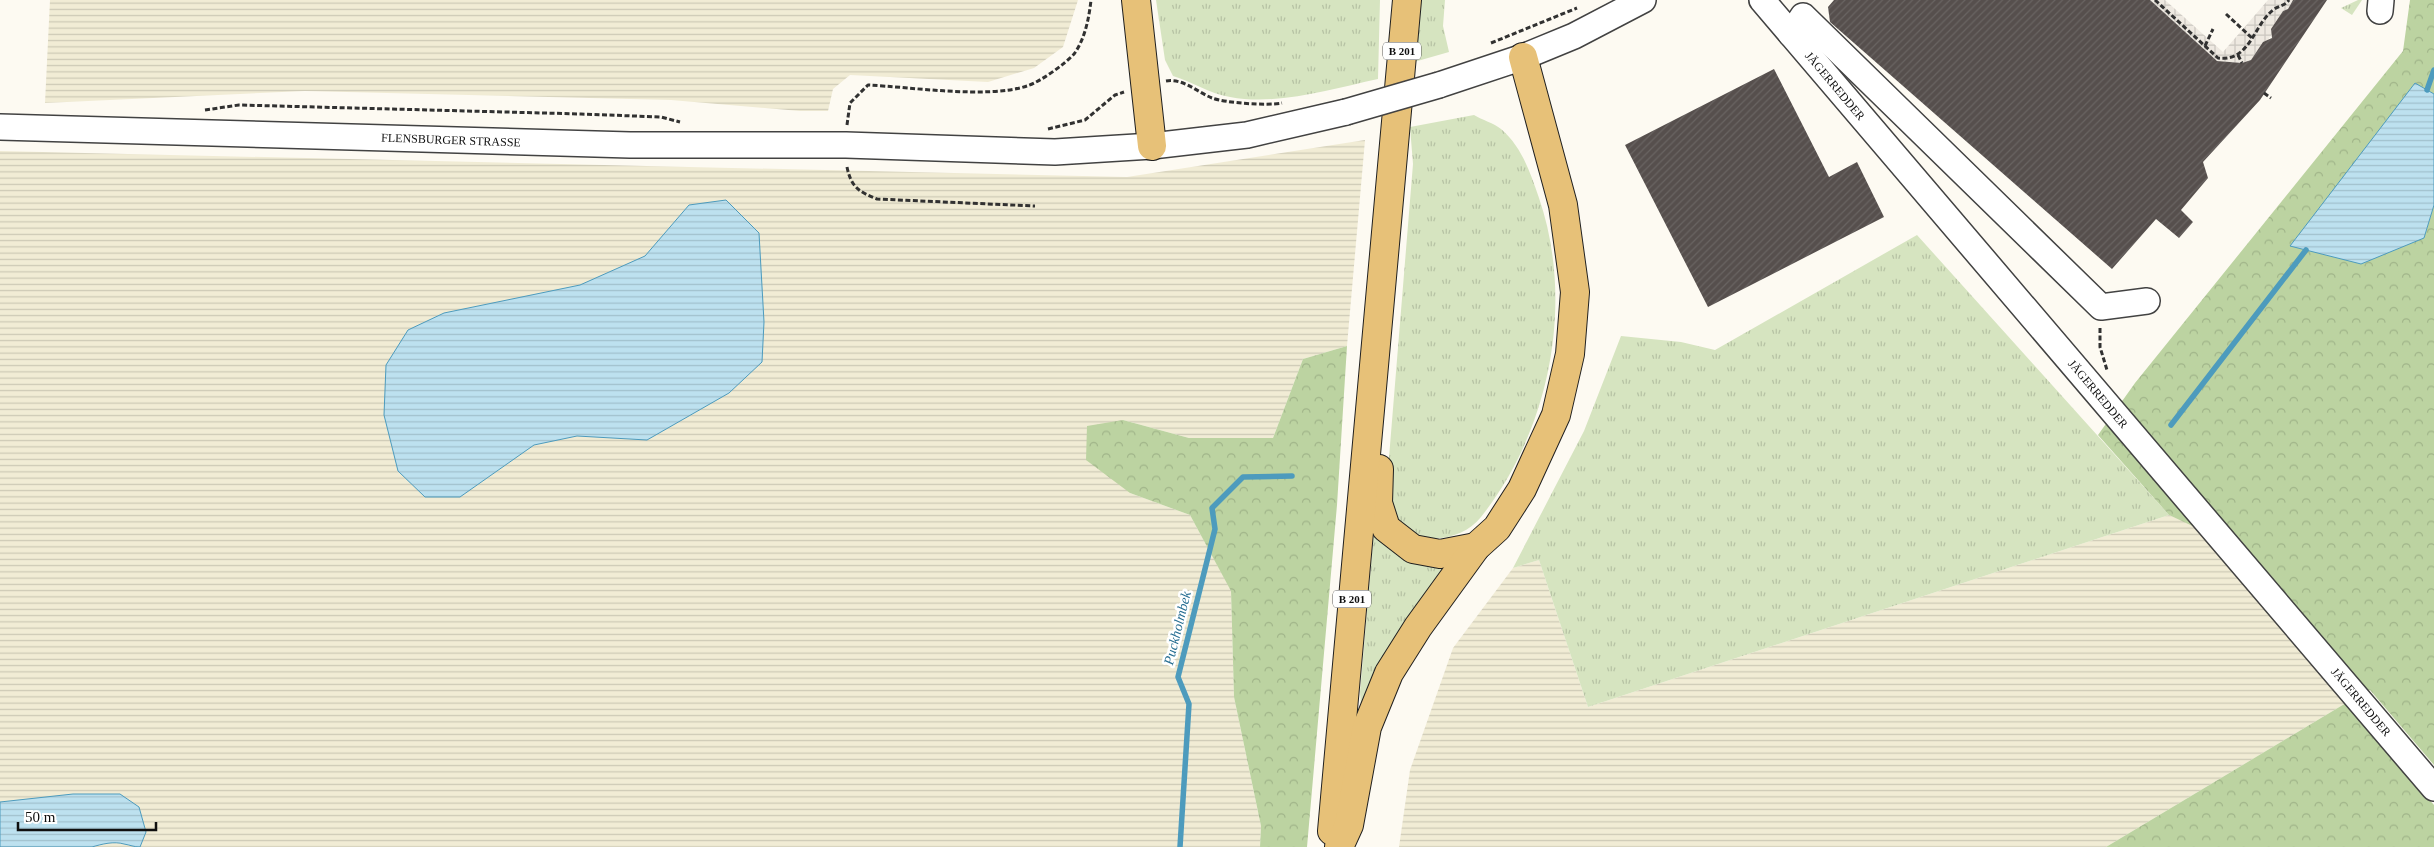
<svg xmlns="http://www.w3.org/2000/svg" width="2434" height="847" font-family="Georgia,serif">
<style>
.farmland{fill:url(#farmland-rules)}
.grass{fill:url(#grass-tufts)}
.forest{fill:url(#forest-crowns)}
.plaza{fill:url(#plaza-grid)}
.water{fill:url(#water-rules);stroke:#4d9bbd}
.lines{fill:none;stroke-linecap:round;stroke-linejoin:round}
.stream{stroke:#4d9bbd;stroke-width:5.5}
.building{fill:url(#building-hatch)}
.minor-casing{stroke:#424242;stroke-width:28}
.major-casing{stroke:#202020;stroke-width:30}
.path{stroke:#313131;stroke-width:3;stroke-dasharray:5 2.5;stroke-linecap:butt}
.minor{stroke:#fff;stroke-width:25}
.major{stroke:#e7c178;stroke-width:28}
.minor-bridge-casing{stroke:#424242;stroke-width:28;stroke-linecap:butt}
.minor-bridge{stroke:#fff;stroke-width:25}
.labels{text-anchor:middle;stroke-width:5;stroke-linejoin:round;paint-order:stroke}
.shield{fill:#fff;stroke:#575757;stroke-width:1}
.shield-label{font-size:11px;font-weight:bold;fill:#0f0f0f}
.street-label{font-size:12px;fill:#0f0f0f;stroke:#fff}
.water-label{font-size:14px;font-style:italic;fill:#276e92;stroke:#fff}
</style>
<defs>
<pattern id="farmland-rules" width="6" height="5" patternUnits="userSpaceOnUse" patternTransform="scale(1.25)"><rect width="6" height="5" fill="#f1ecd5"/><path d="M0 2.5h6" fill="none" stroke="#cdc9b6"/></pattern>
<pattern id="grass-tufts" width="24" height="20" patternUnits="userSpaceOnUse" patternTransform="scale(1.25)"><rect width="24" height="20" fill="#d6e4c0"/><path d="M3 7l-1-3M5 7V3M7 7l1-3M15 17l-1-3M17 17v-4M19 17l1-3" fill="none" stroke="#b6c2a4"/></pattern>
<pattern id="forest-crowns" width="20" height="18" patternUnits="userSpaceOnUse" patternTransform="scale(1.25)"><rect width="20" height="18" fill="#bcd3a1"/><path d="M2 6a3 3 0 1 1 6 0M12 15a3 3 0 1 1 6 0" fill="none" stroke="#a0b489"/></pattern>
<pattern id="plaza-grid" width="8" height="8" patternUnits="userSpaceOnUse" patternTransform="scale(1.25)"><rect width="8" height="8" fill="#eee9e1"/><path d="M0 4h8M4 0v8" fill="none" stroke="#cbc7c0"/></pattern>
<pattern id="water-rules" width="6" height="5" patternUnits="userSpaceOnUse" patternTransform="scale(1.25)"><rect width="6" height="5" fill="#bde1ef"/><path d="M0 2.5h6" fill="none" stroke="#a1c0cc"/></pattern>
<pattern id="building-hatch" width="6" height="6" patternUnits="userSpaceOnUse" patternTransform="scale(1.25)"><rect width="6" height="6" fill="#564f4d"/><path d="M-1 1l2-2M0 6l6-6M5 7l2-2" fill="none" stroke="#696462"/></pattern>
</defs>
<rect width="100%" height="100%" fill="#fdfaf2"/>
<g class="farmland">
<path d="M50,0H1078L1063,47L1034,68L988,82L850,75L833,89L828,111H800L671,100L305,91L45,103Z"/>
<path d="M1365,140L1347,346L1303,359L1273,438H1189L1123,420L1130,493L1190,515L1231,590L1234,697L1261,826L1260,847H0V151L1127,177Z"/>
<path d="M2169,515L2199,528L2346,703L2106,847H1399L1410,770L1453,648L1513,568L1539,560L1588,707Z"/>
</g>
<g class="grass">
<path d="M1156,0H1380L1378,79C1332,89 1277,106 1230,97C1208,93 1193,82 1173,76L1165,60Z"/>
<path d="M1420,0H1445L1443,26L1449,52L1414,62Z"/>
<path d="M2358,0H2362L2352,15L2341,8Z"/>
<path d="M1474,115C1482,120 1494,123 1501,129C1522,147 1530,172 1539,198C1575,303 1550,430 1481,517C1463,540 1422,547 1400,525C1389,513 1388,497 1387,482L1413,164L1410,127Z"/>
<path d="M1917,235L2169,515L1588,707L1539,560L1513,568L1584,431L1621,336L1681,342L1715,350Z"/>
<path d="M1374,530L1451,563L1361,706L1360,692Z"/>
</g>
<g class="forest">
<path d="M2410,0H2434V94L2415,84L2424,238L2434,205V765L2370,690L2346,703L2434,805V847H2106L2346,703L2199,529L2169,515L2098,435L2135,383L2403,51Z"/>
<path d="M1347,346L1337,505L1307,847H1260L1261,826L1234,697L1231,591L1190,515L1130,493L1086,460L1087,426L1123,420L1189,438H1273L1303,359Z"/>
</g>
<path class="plaza" d="M2150,0H2165L2223,52L2268,0H2293L2288,9L2283,11L2271,29L2272,34L2268,40L2263,42L2251,60L2242,63L2217,61Z"/>
<g class="water">
<path d="M2415,83L2434,94V205L2424,238L2361,264L2290,246Z"/>
<path d="M726,200L759,233L764,322L762,362L729,393L647,440L577,436L534,445L460,497H425L398,471L384,415L386,365L408,330L444,313L580,285L645,256L689,205Z"/>
<path d="M73,794H120L139,807L146,832L140,847C134,847 130,845 124,844C114,841 102,844 92,847H0V802Z"/>
</g>
<g class="lines">
<g class="stream">
<path d="M2427,90L2434,70"/>
<path d="M2171,425L2306,250"/>
<path d="M1180,847L1189,704L1178,677L1215,529L1212,508L1243,477L1292,476"/>
</g>
</g>
<g class="building">
<path d="M1834,0H2150L2217,61L2242,63L2251,60L2263,42L2272,38L2271,29L2283,11L2288,9L2293,0H2327L2260,100L2203,162L2208,178L2181,210L2193,222L2179,238L2156,219L2112,269L1830,22L1828,7Z"/>
<path d="M1774,69L1829,177L1857,162L1884,217L1708,307L1625,145Z"/>
</g>
<g class="lines">
<g class="minor-casing">
<g id="minor">
<path d="M1762,0L2434,788"/>
<path d="M2380,11L2381,0"/>
<path d="M1791,34L1803,16L2101,307L2147,301"/>
<path d="M1439,85L1523,57L1574,36L1643,0"/>
<path d="M0,127L630,145H846L1055,152L1152,146L1247,135L1346,112"/>
</g>
</g>
<g class="major-casing">
<g id="major">
<path d="M1136,0L1152,146"/>
<path d="M1379,469L1378,503L1386,528L1413,549L1440,554L1476,547"/>
<path d="M1332,831L1407,0"/>
<path d="M1339,847L1349,825L1367,727L1389,673L1418,627L1476,547L1497,528L1522,489L1556,415L1570,354L1575,292L1563,205L1523,57"/>
</g>
</g>
<g class="path">
<path d="M2155,0L2218,58C2250,62 2253,26 2273,10C2279,5 2284,7 2289,0"/>
<path d="M2226,14L2252,38"/>
<path d="M1491,43L1577,8"/>
<path d="M2205,46L2213,29"/>
<path d="M2238,55L2242,63"/>
<path d="M1166,81C1183,78 1197,92 1212,98C1226,103 1267,106 1282,103"/>
<path d="M2264,93L2271,98"/>
<path d="M205,110L239,105L581,114L661,117L680,122"/>
<path d="M847,125L850,103L868,85C911,87 987,99 1027,86C1040,82 1065,64 1074,54C1085,39 1089,18 1091,0"/>
<path d="M1048,129L1085,120L1115,95L1124,92"/>
<path d="M847,167C851,187 859,192 877,199L1035,206"/>
<path d="M2100,328V347L2107,370"/>
</g>
<use href="#minor" class="minor"/>
<use href="#major" class="major"/>
<g class="minor-bridge-casing">
<path id="minor-bridge" d="M1346,112L1439,85"/>
</g>
<use href="#minor-bridge" class="minor-bridge"/>
</g>
<g class="labels">
<g class="shield">
<rect x="1383" y="42.5" width="38" height="17" rx="4"/>
<rect x="1333" y="590.5" width="38" height="17" rx="4"/>
</g>
<g class="shield-label">
<text x="1402" y="55">B 201</text>
<text x="1352" y="603">B 201</text>
</g>
<g class="street-label">
<text transform="translate(1835 86) rotate(50)" y="4">JÄGERREDDER</text>
<text transform="translate(451 140) rotate(2)" y="4">FLENSBURGER STRASSE</text>
<text transform="translate(2098 394) rotate(50)" y="4">JÄGERREDDER</text>
<text transform="translate(2361 702) rotate(50)" y="4">JÄGERREDDER</text>
</g>
<g class="water-label">
<text transform="translate(1177 628) rotate(-76)" y="5">Puckholmbek</text>
</g>
</g>
<path d="M18 822v8h138v-8" fill="none" stroke="#0f0f0f" stroke-width="2.5"/>
<text x="25" y="822" font-size="15" fill="#0f0f0f" stroke="#ffffff" stroke-width="4" paint-order="stroke">50 m</text>
</svg>
